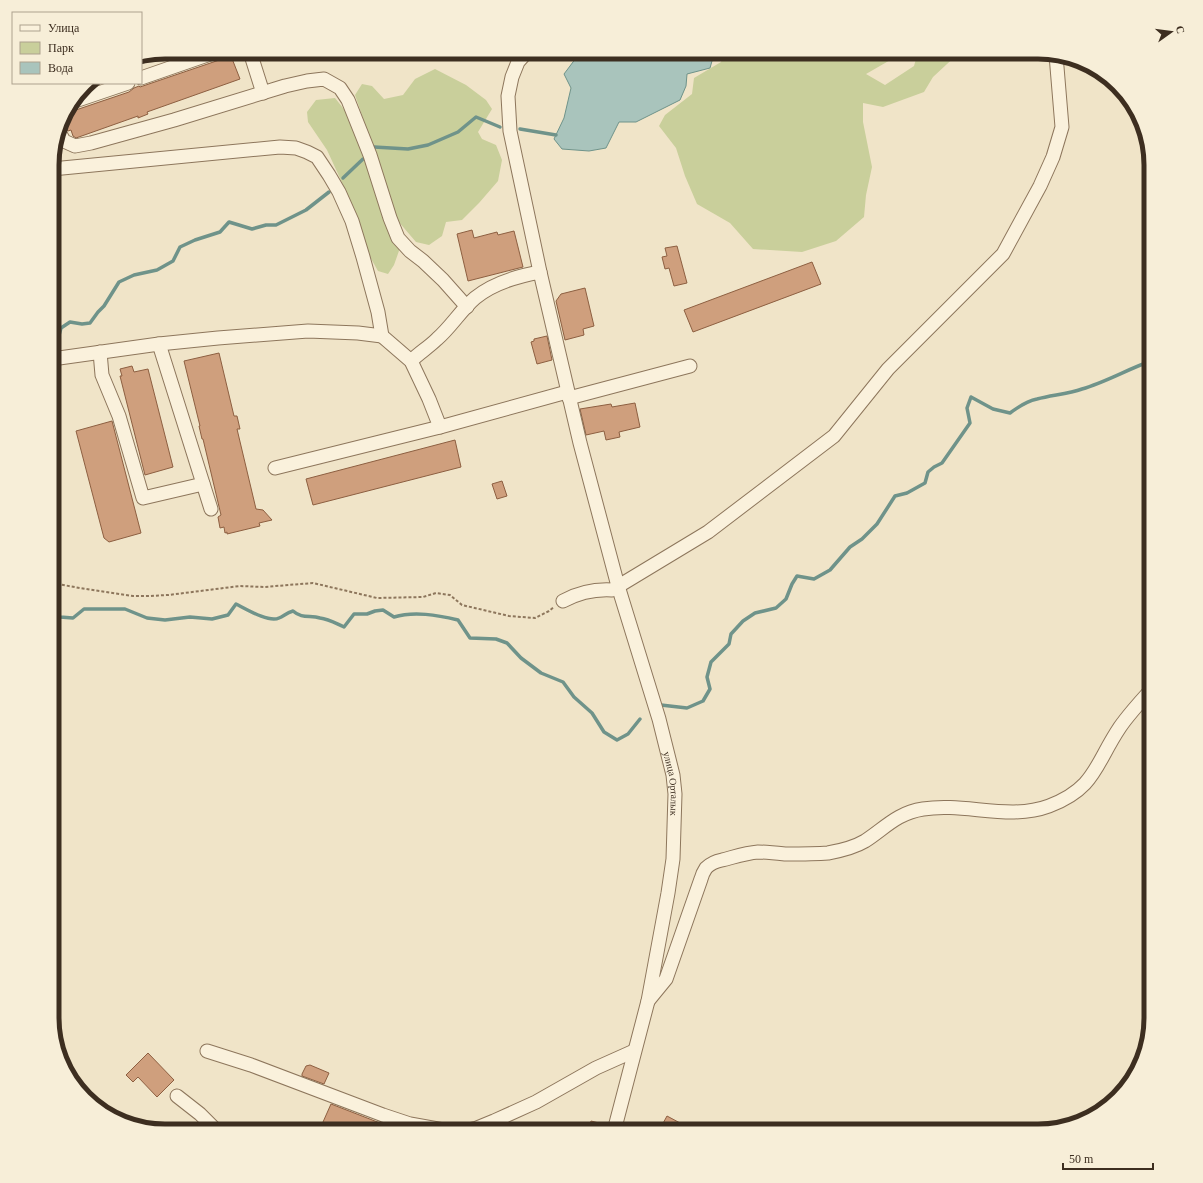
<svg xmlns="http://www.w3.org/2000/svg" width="1203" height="1183" font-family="'Times New Roman',serif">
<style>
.green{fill:#c9cf9b}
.water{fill:#a9c4bc;stroke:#6f938a}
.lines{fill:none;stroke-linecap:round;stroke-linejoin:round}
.stream{stroke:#6f938a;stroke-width:3.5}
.building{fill:#cf9f7d;stroke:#8d5f41}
.minor-casing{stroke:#8d765c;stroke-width:15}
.path{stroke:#8d765c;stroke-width:2;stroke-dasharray:3 2;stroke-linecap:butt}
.minor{stroke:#faf1dc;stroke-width:13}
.labels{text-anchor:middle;stroke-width:3;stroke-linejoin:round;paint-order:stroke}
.street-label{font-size:10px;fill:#3d2e20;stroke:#f7eed8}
.rim{fill:none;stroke:#3d2e20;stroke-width:5}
</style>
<rect width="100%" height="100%" fill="#f0e4c8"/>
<g class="green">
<path d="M724,52H898L899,55L866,74L885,85L914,66L918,52H960L933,77L924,92L883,107L863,103V122L872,167L866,195L864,217L836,241L802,252L753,249L730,223L697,204L685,176L676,148L659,126L665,115L692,94L694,78L721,62Z"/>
<path d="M435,69L466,85L486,100L492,109L478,132L482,139L496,145L502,160L498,181L479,203L462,220L446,222L442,236L429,245L416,242L398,221L355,95L362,84L372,86L384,99L403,95L415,79Z"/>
<path d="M335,98L351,118L400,248L394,265L388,274L378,271L369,255L357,215L327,150L308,122L307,112L316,100Z"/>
</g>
<path class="water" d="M582,52H707L712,61L710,68L687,74L686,86L680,100L636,122H619L606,148L589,151L562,149L554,139L564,118L571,88L564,74L573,62Z"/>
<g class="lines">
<g class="stream">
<path d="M520,129L556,135"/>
<path d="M374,147L408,149L428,145L458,132L476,117L500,127"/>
<path d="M343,178L363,159"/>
<path d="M55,350L61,328L70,322L82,324L90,323L98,312L104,306L119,282L134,275L157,270L173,261L180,247L195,240L220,232L229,222L252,229L266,225H276L306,210L329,192"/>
<path d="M52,611L60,617L73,618L84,609H125L147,618L165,620L190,617L212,619L228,615L236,604C246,609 269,623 279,618C284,616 286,613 293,611C302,619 310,615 320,618C329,619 337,624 344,627L354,614H367L375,611L383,610L394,617C414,611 437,615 458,620L470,638L496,639L507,643L521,658L541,673L563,682L574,697L592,713L604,732L617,740L628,734L640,719"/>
<path d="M661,705L687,708L703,701L710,689L707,677L711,662L729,644L731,634L743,621L755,613L776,608L786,599L792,584L797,576L814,579L830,570L850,547L862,539L877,524L895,496L907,493L925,483L928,472L934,467L942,463L970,423L967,408L971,397L993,409L1010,413C1018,407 1027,401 1037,399C1052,395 1068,394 1082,389C1106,382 1128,369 1151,361"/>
</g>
</g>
<g class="building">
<path d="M231,56L240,79L147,112L148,114L138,118V116L76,138L73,136L71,130L68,131L65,127L64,122L67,113L129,92L134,88L139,86L140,87Z"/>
<path d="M472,230L474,238L497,232L498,235L514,231L523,267L468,281L457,234Z"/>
<path d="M677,246L687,283L674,286L669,268L665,269L662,257L667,256L665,248Z"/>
<path d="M812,262L821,284L693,332L684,310Z"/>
<path d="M585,288L594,326L583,329L584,335L565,340L556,301L561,294Z"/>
<path d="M547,336L552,360L537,364L531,342L534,341V339Z"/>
<path d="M219,353L234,416H237L240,429H237L256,509L263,510L272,520L259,523L260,526L227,534V532L225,533L224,527L220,528L218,517L221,515L203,439H202L199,426H200L184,361Z"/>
<path d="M132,366L134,372L148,369L173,467L145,475L120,376H122L120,369Z"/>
<path d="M635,403L640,427L619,432L620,437L606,440L604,431L586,435L580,409L611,404L612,407Z"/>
<path d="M112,421L141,533L109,542L104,538L76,431Z"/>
<path d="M455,440L461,467L313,505L306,479Z"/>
<path d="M502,481L507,496L497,499L492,484Z"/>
<path d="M148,1053L174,1080L157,1097L138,1077L133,1082L126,1075Z"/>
<path d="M310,1065L329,1073L324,1084L302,1076V1074L306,1066Z"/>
<path d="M331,1104L380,1123L377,1131H364L348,1125L346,1131H319Z"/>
<path d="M667,1116L695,1131H668L661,1127Z"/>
<path d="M591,1121L607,1125L606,1131H588Z"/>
</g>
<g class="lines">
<g class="minor-casing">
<g id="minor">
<path d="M250,52L263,93"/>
<path id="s1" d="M527,52L518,62L512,77L508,96L510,131L540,272L580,443L618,586L659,719L673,775L675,794L673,859L668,893L648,1001L614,1131"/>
<path d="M141,78L216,52"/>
<path d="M75,101L128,83"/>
<path d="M59,132L64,141L75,146L91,143L174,120L285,86L307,81L324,79L340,88L348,100L370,155L390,218L398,238L410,251L423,261L443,280L467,307"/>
<path d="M52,169L280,147L296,148L307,152L317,157L329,175L339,192L352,221L363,257L378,312L382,336L411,361L429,399L440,427"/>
<path d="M159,344L211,509"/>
<path d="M100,352L102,375L119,416L143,498L203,484"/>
<path d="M52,359L159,344L218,338L308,331L358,333L382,336"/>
<path d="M411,361C419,353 429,347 437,339C451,327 461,310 475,298C493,283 518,276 540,272"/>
<path d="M569,398L690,366"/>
<path d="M275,468L440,427L567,392"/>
<path d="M563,601C578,593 595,589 612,590L708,532L834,436L888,369L1003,254L1040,186L1053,157L1062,127L1056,55"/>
<path d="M648,1001L666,979L701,879C702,875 704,871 706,868C710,864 717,861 722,860C734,857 746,853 758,852C767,852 776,853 785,854C798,854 815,854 828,853C839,851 855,847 865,841C885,828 897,813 923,809C964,802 1009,821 1049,806C1096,788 1095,764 1120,727C1129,714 1140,702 1151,690"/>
<path d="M207,1051L251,1065L383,1115L410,1124L449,1131"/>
<path d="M177,1096L200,1114L217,1131"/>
<path d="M453,1131H465L477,1128L494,1121L536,1102L596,1068L634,1051"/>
</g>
</g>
<path class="path" d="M52,583L80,588L133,596H149L168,595L240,586L264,587L313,583L377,598L423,597L436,593L450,595L462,605L509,616L535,618L549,611L554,607"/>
<use href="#minor" class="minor"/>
</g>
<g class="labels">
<g class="street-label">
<text dy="4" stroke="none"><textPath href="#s1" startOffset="757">улица Орталык</textPath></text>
</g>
</g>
<path d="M0 0H1203V1183H0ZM165 59H1038A106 106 0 0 1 1144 165V1018A106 106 0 0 1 1038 1124H165A106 106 0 0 1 59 1018V165A106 106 0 0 1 165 59Z" fill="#f7eed8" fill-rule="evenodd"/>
<path class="rim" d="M165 59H1038A106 106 0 0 1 1144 165V1018A106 106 0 0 1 1038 1124H165A106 106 0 0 1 59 1018V165A106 106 0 0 1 165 59Z"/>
<rect x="12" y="12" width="130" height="72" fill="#f7eed8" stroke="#ada18e"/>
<rect x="20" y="25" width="20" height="6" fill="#faf1dc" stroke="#ada18e"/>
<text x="48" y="32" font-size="12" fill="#3d2e20">Улица</text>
<rect x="20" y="42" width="20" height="12" fill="#c9cf9b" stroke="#ada18e"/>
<text x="48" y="52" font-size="12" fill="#3d2e20">Парк</text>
<rect x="20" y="62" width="20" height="12" fill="#a9c4bc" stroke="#ada18e"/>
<text x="48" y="72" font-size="12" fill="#3d2e20">Вода</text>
<g transform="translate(1171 32) rotate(76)" stroke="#f7eed8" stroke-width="3" paint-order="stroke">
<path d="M0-3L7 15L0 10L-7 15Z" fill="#3d2e20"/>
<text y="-6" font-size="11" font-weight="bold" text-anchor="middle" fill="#3d2e20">С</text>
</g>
<path d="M1063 1163v6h90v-6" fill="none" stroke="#3d2e20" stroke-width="2"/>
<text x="1069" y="1163" font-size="12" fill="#3d2e20" stroke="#f7eed8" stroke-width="3" paint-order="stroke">50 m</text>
</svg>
